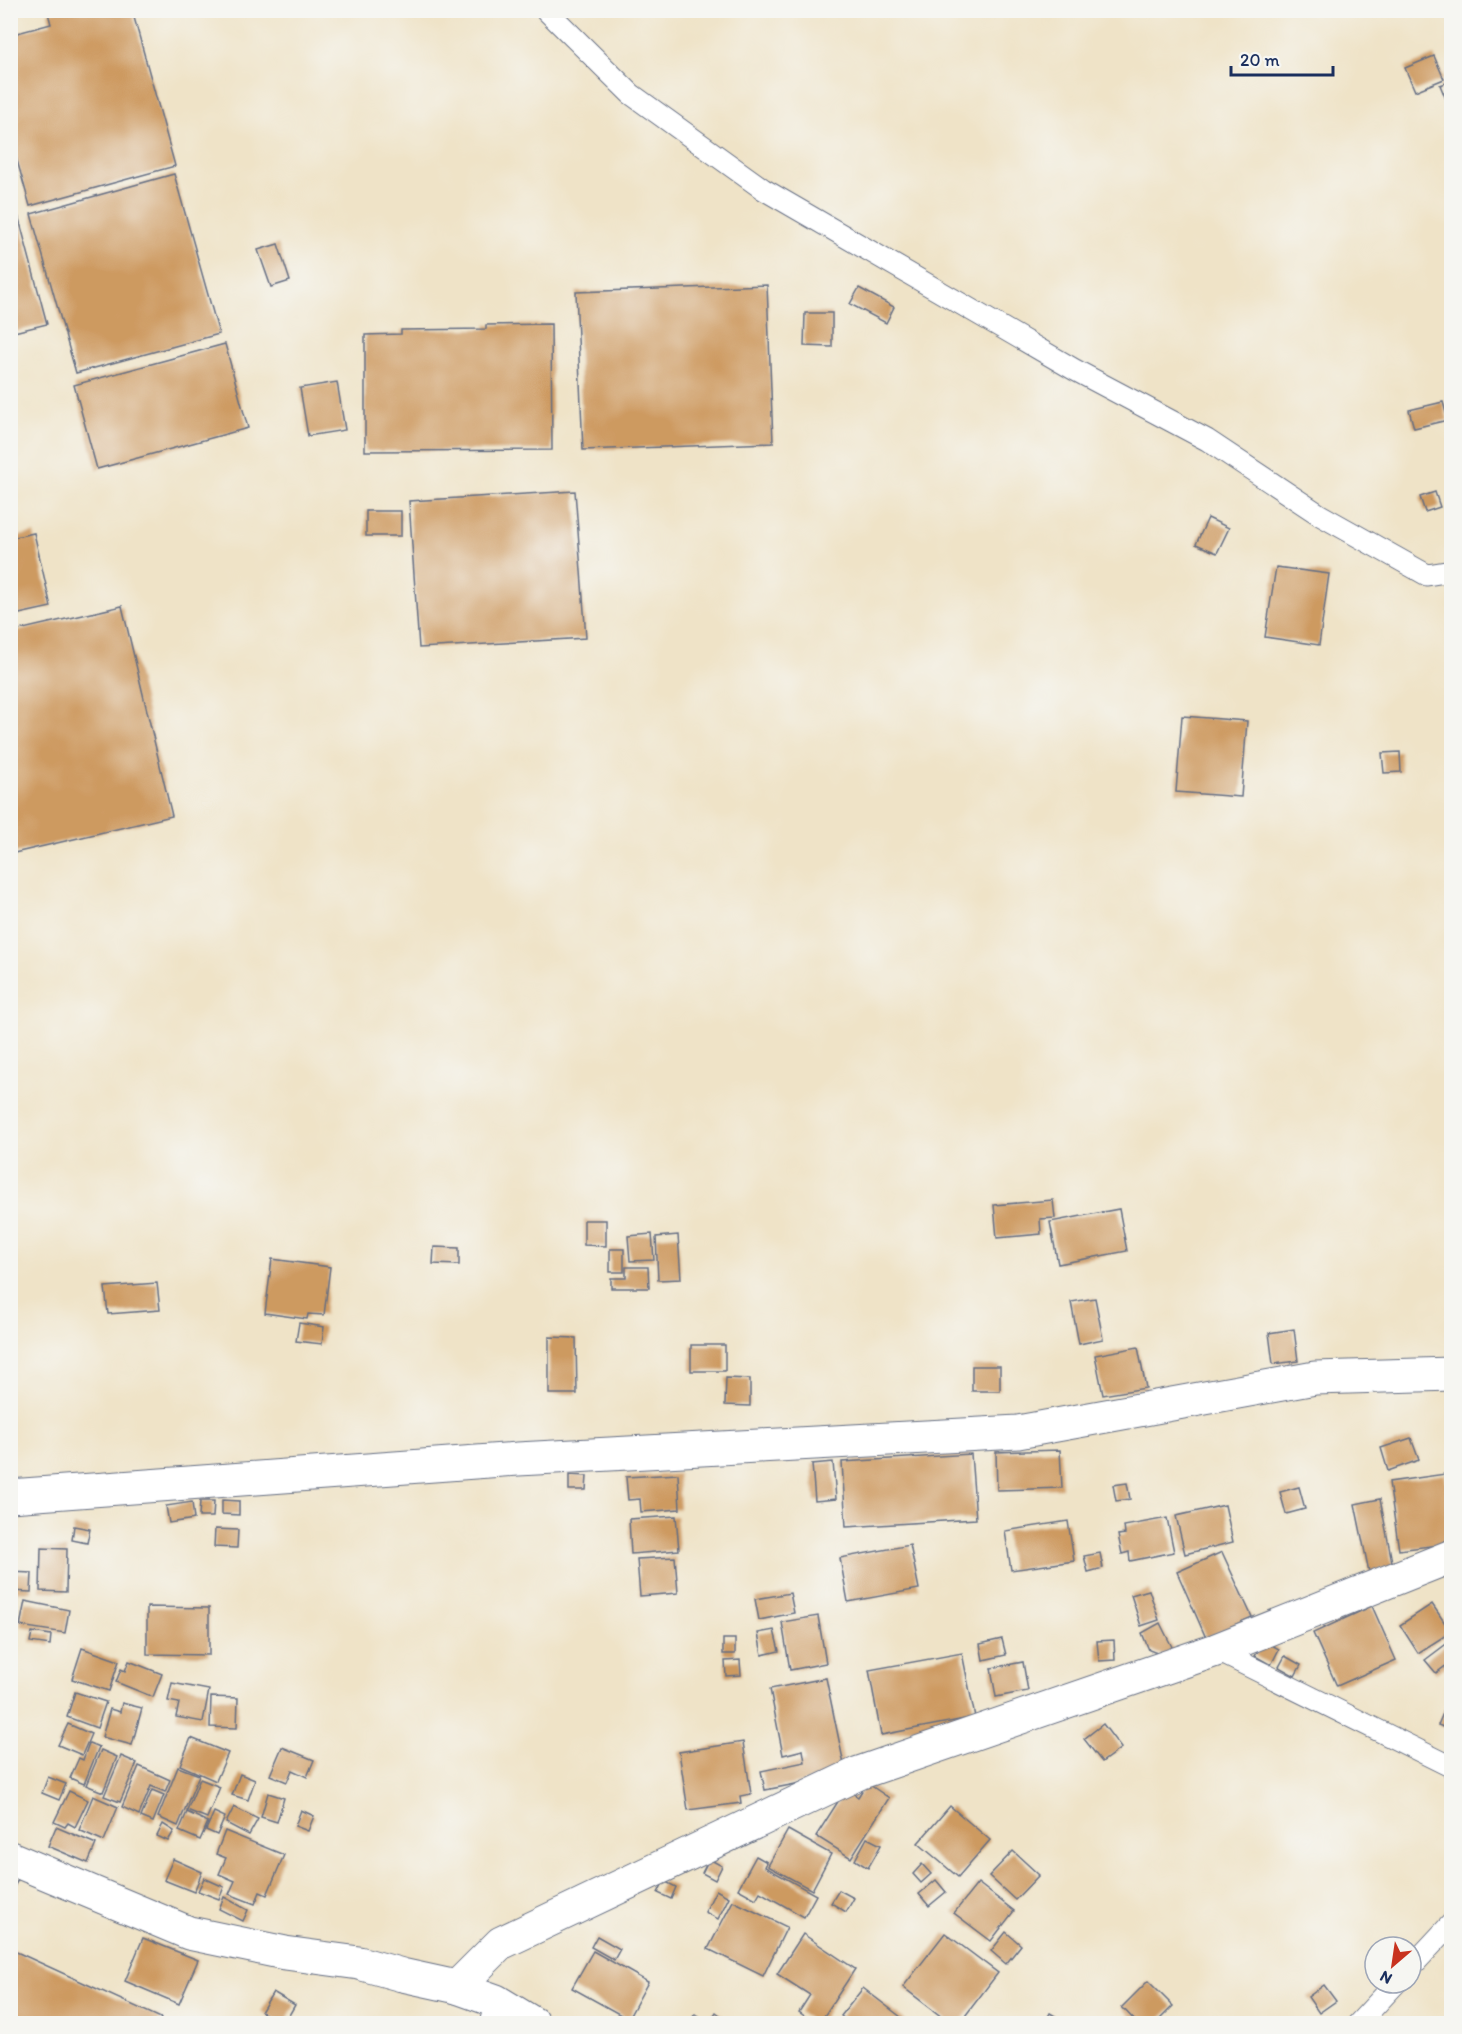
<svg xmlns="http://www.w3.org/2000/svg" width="1462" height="2034" font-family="Itim,sans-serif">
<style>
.building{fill:#cd9a60}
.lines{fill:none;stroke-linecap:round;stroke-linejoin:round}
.lane-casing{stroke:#656e83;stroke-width:23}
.street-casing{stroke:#656e83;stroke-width:35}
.lane{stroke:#fff;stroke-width:21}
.street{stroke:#fff;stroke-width:33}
</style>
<rect width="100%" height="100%" fill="#f6f6f2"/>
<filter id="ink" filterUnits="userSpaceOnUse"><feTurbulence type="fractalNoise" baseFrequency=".0167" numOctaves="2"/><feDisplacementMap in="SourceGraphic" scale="12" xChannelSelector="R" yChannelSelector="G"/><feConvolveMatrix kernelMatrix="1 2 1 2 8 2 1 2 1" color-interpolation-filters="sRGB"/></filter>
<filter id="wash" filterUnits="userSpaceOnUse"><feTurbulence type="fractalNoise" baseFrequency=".008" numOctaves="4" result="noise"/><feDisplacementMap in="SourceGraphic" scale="24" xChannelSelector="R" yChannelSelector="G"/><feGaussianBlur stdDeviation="1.35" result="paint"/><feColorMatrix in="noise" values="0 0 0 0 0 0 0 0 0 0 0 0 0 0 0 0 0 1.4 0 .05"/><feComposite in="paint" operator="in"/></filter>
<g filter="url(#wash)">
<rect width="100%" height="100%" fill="#efe3c7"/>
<g id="blocks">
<g class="building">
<path d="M58,10H132L175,166L30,206L10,136V35L51,24L48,13Z"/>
<path d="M1434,56L1444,79L1415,91L1405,68Z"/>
<path d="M1452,81V102L1448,104L1440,85Z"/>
<path d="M174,174L219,334L76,373L31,214Z"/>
<path d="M10,185L47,324L10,333Z"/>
<path d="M278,244L290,281L271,287L258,250Z"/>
<path d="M767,285L773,443L583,450L576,292Z"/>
<path d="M859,288L894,307L886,323L850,304Z"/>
<path d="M805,313H832V347L804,346Z"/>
<path d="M551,324L552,450L365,451V335L401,334V330L486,329V325Z"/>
<path d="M225,344L248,428L97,469L74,385Z"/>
<path d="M337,382L345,430L308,436L300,388Z"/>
<path d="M1443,402L1448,420L1414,428L1409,410Z"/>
<path d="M575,491L586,638L419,648L409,501Z"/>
<path d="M1435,492L1440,507L1425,512L1420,497Z"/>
<rect x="366" y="511" width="35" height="25"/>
<path d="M1208,518L1229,528L1217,553L1196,544Z"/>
<path d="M34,533L51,607L10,616V538Z"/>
<path d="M1276,567L1329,574L1319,645L1265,637Z"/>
<path d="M122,606L172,816L10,854V632Z"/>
<path d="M1182,716L1247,721L1241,797L1176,792Z"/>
<path d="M1400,752L1401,772L1384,773L1382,753Z"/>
<path d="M1053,1200L1055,1218L1040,1219L1041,1234L997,1238L994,1205Z"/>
<path d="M1119,1209L1127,1251L1058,1264L1050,1222Z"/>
<path d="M584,1220H606V1246L584,1245Z"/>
<path d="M652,1234L654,1260L630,1261L628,1236Z"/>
<path d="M678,1235L681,1279L658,1280L656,1237Z"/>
<path d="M434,1247L459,1248V1265L433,1264Z"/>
<rect x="610" y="1249" width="14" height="23"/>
<path d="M272,1259L330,1267L324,1315L308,1314L307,1319L265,1313Z"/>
<path d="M626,1267H648L649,1288H611V1278H626Z"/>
<path d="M157,1283L160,1310L108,1314L105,1287Z"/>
<path d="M1095,1298L1103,1339L1079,1344L1071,1302Z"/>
<path d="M299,1323L324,1327L322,1344L296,1341Z"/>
<path d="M1294,1329L1298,1361L1273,1364L1269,1333Z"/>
<path d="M549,1337L576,1338L577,1394H549Z"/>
<rect x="691" y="1345" width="34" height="26"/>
<path d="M1138,1347L1146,1388L1103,1395L1095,1355Z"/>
<rect x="972" y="1366" width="28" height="25"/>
<path d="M726,1378L750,1379V1406L725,1405Z"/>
<path d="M1411,1438L1419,1460L1388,1471L1381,1448Z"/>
<path d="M1060,1450L1062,1488L997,1490L996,1452Z"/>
<path d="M971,1454L976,1519L846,1527L842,1462Z"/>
<path d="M833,1462L836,1499L815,1501L812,1464Z"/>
<path d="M678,1474L680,1509L641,1512L640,1499L628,1500L626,1477Z"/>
<path d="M1445,1474L1452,1517V1550L1438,1545L1399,1550L1389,1482Z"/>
<path d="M569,1475L587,1476L586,1490H569Z"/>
<path d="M1127,1483L1130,1499L1116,1501L1113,1485Z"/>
<path d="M1299,1487L1305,1509L1286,1514L1280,1492Z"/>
<path d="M1380,1499L1393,1567L1369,1572L1355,1504Z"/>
<path d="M222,1500L239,1501V1515L222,1514Z"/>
<path d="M200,1501H214L213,1517H199Z"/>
<path d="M192,1502L194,1519L169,1523L166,1506Z"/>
<path d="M1225,1505L1233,1542L1185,1554L1176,1516Z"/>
<path d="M676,1516L679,1550L631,1554L629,1519Z"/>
<path d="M1167,1518L1174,1552L1130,1561L1129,1552L1122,1554L1118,1535L1125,1534L1124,1526Z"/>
<path d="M1068,1521L1074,1561L1011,1570L1005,1531Z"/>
<path d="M74,1526L90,1529L87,1543L72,1540Z"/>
<path d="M215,1529L238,1530L237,1548L214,1547Z"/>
<path d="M910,1545L919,1589L848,1602L840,1558Z"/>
<path d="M41,1548L67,1549L66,1592L40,1591Z"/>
<path d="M1222,1552L1252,1617L1206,1638L1177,1572Z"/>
<path d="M1100,1553L1103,1568L1088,1572L1084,1556Z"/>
<path d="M675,1557L678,1593L640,1596L637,1559Z"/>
<path d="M10,1572L32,1573L31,1592L10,1591Z"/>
<path d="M1149,1590L1159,1620L1141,1626L1131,1595Z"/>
<path d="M790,1593L794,1613L759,1620L755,1599Z"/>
<path d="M25,1601L69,1610L65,1633L20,1626Z"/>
<path d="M1432,1604L1451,1632L1418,1653L1400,1625Z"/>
<path d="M1372,1606L1396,1660L1337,1686L1313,1633Z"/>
<path d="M147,1607L209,1608V1655L147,1654Z"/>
<path d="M818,1616L826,1663L790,1670L782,1622Z"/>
<path d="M1160,1623L1174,1651L1162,1655L1149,1650L1142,1633Z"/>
<path d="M10,1630L16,1631L14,1648L10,1647Z"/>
<path d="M774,1630L779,1651L762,1655L758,1633Z"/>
<path d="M32,1632L51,1635L50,1645L30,1642Z"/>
<rect x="723" y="1639" width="12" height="15"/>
<path d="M1002,1639L1006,1655L983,1660L980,1644Z"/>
<path d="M1114,1640L1115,1660L1099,1661L1097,1641Z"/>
<path d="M1264,1641L1279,1649L1271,1665L1255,1656Z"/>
<path d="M1449,1642L1452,1645V1661L1436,1673L1425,1660Z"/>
<path d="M82,1648L119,1661L109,1691L72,1679Z"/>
<path d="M962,1653L975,1717L881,1735L869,1670Z"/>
<path d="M1285,1656L1301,1665L1295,1676L1279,1667Z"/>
<path d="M740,1660L741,1675L726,1676L725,1661Z"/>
<path d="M129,1661L162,1674L153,1697L116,1682L121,1669L125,1671Z"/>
<path d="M1023,1662L1028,1691L996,1697L991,1668Z"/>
<path d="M826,1678L846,1774L765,1790L761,1771L805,1762L803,1750L783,1755L770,1689Z"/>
<path d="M172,1683L209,1690L203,1722L176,1717L179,1703L168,1701Z"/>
<path d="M75,1692L106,1702L97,1728L67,1717Z"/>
<path d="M1452,1692V1730L1438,1725Z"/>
<path d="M211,1697L238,1698L237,1728L210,1727Z"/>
<path d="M122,1703L142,1708L132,1745L102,1737L110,1709L120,1712Z"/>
<path d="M68,1724L91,1734L82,1755L58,1745Z"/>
<path d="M1103,1724L1121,1748L1102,1762L1084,1739Z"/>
<path d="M191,1738L228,1753L216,1781L180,1765Z"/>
<path d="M743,1742L751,1794L740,1796L741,1803L688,1810L679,1752Z"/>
<path d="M89,1743L99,1747L84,1784L70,1778L79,1758L83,1760Z"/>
<path d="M282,1747L314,1760L307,1777L292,1770L287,1782L270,1775Z"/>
<path d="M101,1750L117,1757L103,1792L86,1785Z"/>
<path d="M121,1756L137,1763L120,1802L104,1796Z"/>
<path d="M139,1766L170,1780L165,1792L151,1786L139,1815L122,1807Z"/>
<path d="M178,1767L199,1775L178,1826L158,1817Z"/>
<path d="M240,1774L255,1780L248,1800L232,1795Z"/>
<path d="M48,1777L66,1784L59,1800L42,1793Z"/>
<path d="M200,1779L220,1787L207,1818L187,1810Z"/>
<path d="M867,1783L889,1798L851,1858L816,1836L846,1789L858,1797Z"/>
<path d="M152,1790L164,1795L153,1822L141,1817Z"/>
<path d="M69,1791L88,1800L75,1827L68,1823L65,1827L54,1822Z"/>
<path d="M268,1793L284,1798L277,1822L261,1817Z"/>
<path d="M93,1796L118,1807L104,1841L79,1830Z"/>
<path d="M950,1806L990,1840L958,1877L918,1843Z"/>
<path d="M234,1807L258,1819L249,1835L226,1823Z"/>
<path d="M301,1810L314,1816L308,1831L295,1826Z"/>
<path d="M187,1812L208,1822L200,1840L179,1831Z"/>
<path d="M214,1812L225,1817L217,1835L206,1830Z"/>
<path d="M163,1824L174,1831L168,1841L157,1836Z"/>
<path d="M56,1827L96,1844L88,1863L48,1846Z"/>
<path d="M788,1830L831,1854L812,1890L768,1866Z"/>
<path d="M225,1831L284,1855L267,1895L260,1892L255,1904L229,1894L235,1881L219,1874L226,1858L216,1854Z"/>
<path d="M867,1838L881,1845L868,1868L855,1860Z"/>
<path d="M1013,1851L1039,1875L1015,1900L989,1876Z"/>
<path d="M756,1856L767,1862L765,1867L816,1895L804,1917L760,1892L756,1899L738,1889Z"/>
<path d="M173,1859L202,1872L194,1892L164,1880Z"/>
<path d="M709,1859L722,1866L715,1880L702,1873Z"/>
<path d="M922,1864L931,1874L921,1883L913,1874Z"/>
<path d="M10,1875L18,1880L10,1893Z"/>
<path d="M204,1878L224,1887L219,1899L198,1891Z"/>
<path d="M936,1880L946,1892L929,1906L919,1894Z"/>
<path d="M664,1881L676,1887L671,1899L658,1893Z"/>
<path d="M978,1883L1014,1911L991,1941L954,1913Z"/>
<path d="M716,1890L729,1897L718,1919L705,1912Z"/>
<path d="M839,1890L854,1898L846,1912L831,1903Z"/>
<path d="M224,1897L248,1910L243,1921L219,1909Z"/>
<path d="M733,1901L787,1927L763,1976L708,1949Z"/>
<path d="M1006,1932L1021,1945L1006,1964L991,1951Z"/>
<path d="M945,1933L998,1973L959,2024H951L903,1987Z"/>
<path d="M803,1934L855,1969L819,2024H816L799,2012L810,1995L777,1974Z"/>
<path d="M597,1936L620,1949L614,1960L591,1947Z"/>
<path d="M143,1938L198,1960L179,2004L125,1981Z"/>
<path d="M10,1949L161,2018L158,2024H10Z"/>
<path d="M593,1951L648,1982L628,2019L572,1988Z"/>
<path d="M1148,1981L1173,2006L1155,2024H1138L1122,2007Z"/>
<path d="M1324,1985L1336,2001L1319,2013L1308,1997Z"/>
<path d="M863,1988L910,2024H850L841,2016Z"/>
<path d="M273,1992L295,2005L284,2024L261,2012Z"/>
<path d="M716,2012L732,2024H688L695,2014L709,2023Z"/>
<path d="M1050,2013L1065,2022L1064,2024H1044Z"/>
</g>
</g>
</g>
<g filter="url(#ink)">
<use href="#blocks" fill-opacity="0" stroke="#656e83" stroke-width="1.5"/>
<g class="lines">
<g class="lane-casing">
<g id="lane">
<path d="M546,10L631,94L763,189L1075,370L1207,440L1320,515L1427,575L1452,571"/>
<path d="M1216,1650L1452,1767"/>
<path d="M1411,1967L1452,1923"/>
<path d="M490,2024L496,2001"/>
<path d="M1358,2024L1396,1983"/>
</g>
</g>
<g class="street-casing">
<g id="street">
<path d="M10,1496L518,1459L1018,1432L1315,1378L1452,1374"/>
<path d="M10,1858L189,1933L285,1953L359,1963L402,1975L457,1987L496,2001L534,2024"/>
<path d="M457,1987L501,1943L859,1773L1216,1650L1452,1556"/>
</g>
</g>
<use href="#lane" class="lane"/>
<use href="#street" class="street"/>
</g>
</g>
<rect width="1462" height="2034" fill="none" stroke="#f6f6f2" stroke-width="36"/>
<g transform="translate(1393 1965) rotate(209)"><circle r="28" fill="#f6f6f2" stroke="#9ea6b7" stroke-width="1.5"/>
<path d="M0-4.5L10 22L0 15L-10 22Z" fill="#c8321e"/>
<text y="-9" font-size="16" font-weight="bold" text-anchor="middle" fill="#1b2f5e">N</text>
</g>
<path d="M1231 66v9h102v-9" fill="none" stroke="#1b2f5e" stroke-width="3"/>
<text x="1240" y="66" font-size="18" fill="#1b2f5e" stroke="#f6f6f2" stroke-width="4.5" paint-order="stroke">20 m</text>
</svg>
